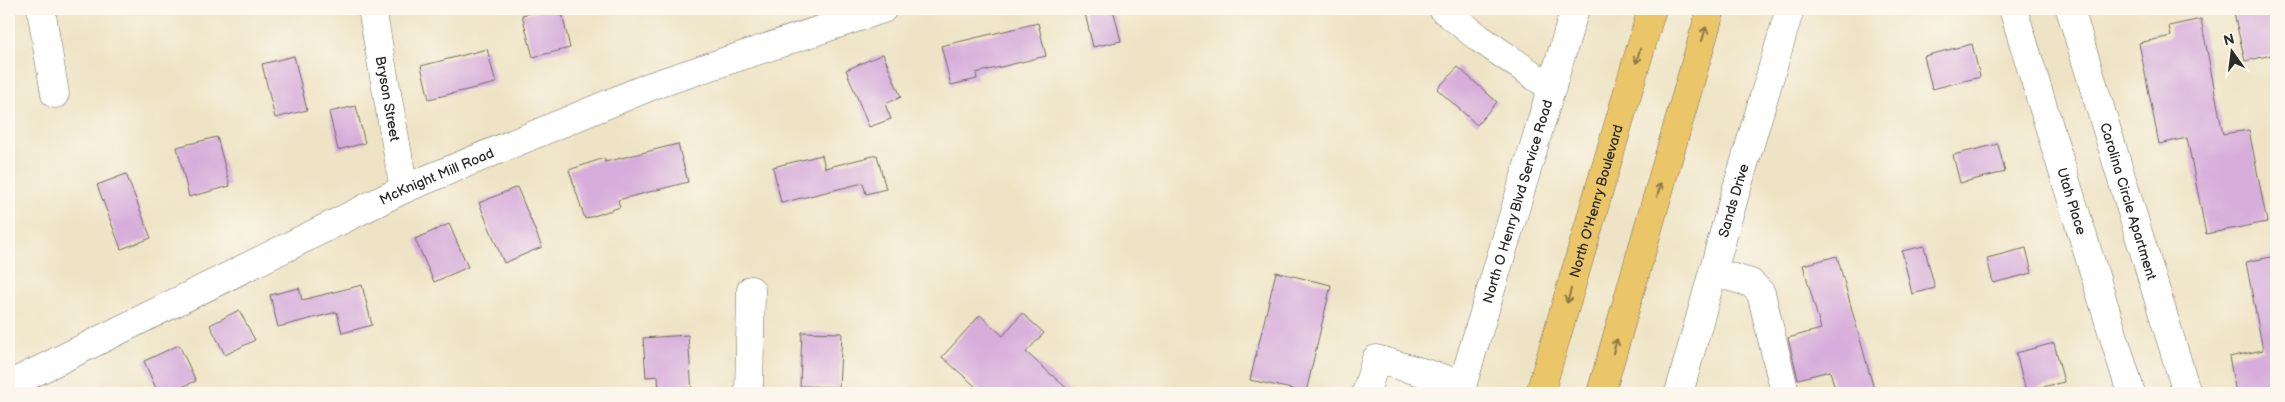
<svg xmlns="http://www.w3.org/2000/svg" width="2285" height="402" font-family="'Balsamiq Sans',sans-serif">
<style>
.building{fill:#d7aedb}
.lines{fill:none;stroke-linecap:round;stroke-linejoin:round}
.minor-casing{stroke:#6f6b61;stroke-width:29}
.highway-casing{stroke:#6f6b61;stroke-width:29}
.minor{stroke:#fff;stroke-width:28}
.highway{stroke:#ebc669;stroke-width:28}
.oneway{stroke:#8b784a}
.labels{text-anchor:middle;stroke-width:4.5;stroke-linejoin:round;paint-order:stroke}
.street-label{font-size:14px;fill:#2b2b2b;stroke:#fbf7ec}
</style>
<rect width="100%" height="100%" fill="#fbf7ec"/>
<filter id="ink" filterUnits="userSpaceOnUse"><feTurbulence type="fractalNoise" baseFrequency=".02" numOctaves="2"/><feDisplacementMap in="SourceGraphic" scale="10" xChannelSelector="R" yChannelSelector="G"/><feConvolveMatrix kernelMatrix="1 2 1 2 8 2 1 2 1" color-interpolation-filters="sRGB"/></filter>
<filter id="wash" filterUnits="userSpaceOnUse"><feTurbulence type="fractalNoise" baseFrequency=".0096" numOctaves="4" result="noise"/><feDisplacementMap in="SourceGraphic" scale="20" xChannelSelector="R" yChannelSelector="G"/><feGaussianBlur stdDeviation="1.12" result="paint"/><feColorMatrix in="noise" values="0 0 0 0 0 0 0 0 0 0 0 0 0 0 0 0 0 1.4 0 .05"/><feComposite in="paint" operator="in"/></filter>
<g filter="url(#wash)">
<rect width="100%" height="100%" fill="#eee3c4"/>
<g id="blocks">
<g class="building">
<path d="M546,9H561L570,48L533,57L522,15Z"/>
<path d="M1084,9H1113L1121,41L1093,47Z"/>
<path d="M2233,9H2276V54L2245,61Z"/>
<path d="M2201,19L2223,134L2249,130L2267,222L2206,234L2187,138L2159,144L2139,43L2171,36L2169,26Z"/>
<path d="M1038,23L1046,56L976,73L977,79L951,85L941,46Z"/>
<path d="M1972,44L1980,77L1932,89L1924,56Z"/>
<path d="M487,49L496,83L429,99L421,66Z"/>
<path d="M883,54L901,97L885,104L891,119L869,127L846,70Z"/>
<path d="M294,56L307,110L275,118L262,64Z"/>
<path d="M1458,67L1497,102L1477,125L1437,89Z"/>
<path d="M356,106L365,143L338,150L329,112Z"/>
<path d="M217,137L230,186L189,197L177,147Z"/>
<path d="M678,144L688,182L618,200L620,207L585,219L569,170L604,158L605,162Z"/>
<path d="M1998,144L2005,172L1960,183L1953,155Z"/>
<path d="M822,155L825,168L877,155L886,189L866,194L863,183L781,203L773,167Z"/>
<path d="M126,174L151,238L121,249L97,185Z"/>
<path d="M517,187L542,247L504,263L479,203Z"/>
<path d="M449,224L468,267L434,282L415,239Z"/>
<path d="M1924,246L1935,288L1912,294L1902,251Z"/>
<path d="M2026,248L2032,273L1993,283L1987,258Z"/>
<path d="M1837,256L1875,393H1836L1830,371L1798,379L1788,338L1821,329L1803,265Z"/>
<path d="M2276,256V393H2236L2229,357L2263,350L2246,262Z"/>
<path d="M1276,272L1331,285L1306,392L1250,380Z"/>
<path d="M362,285L372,325L342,333L337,312L278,327L270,295L299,288L302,300Z"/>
<path d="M239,310L255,340L225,355L210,325Z"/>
<path d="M1022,313L1044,333L1026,352L1072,393H983L942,357L980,315L1003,336Z"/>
<path d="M802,332L842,333L839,387L800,386Z"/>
<path d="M688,335L692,393H659L658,376L646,377L643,338Z"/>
<path d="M2054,343L2064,382L2026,391L2016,353Z"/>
<path d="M179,345L196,381L168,393H158L144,361Z"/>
</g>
</g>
</g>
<g filter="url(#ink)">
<use href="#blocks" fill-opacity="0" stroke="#6f6b61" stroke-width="1"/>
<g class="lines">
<g class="minor-casing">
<g id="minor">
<path d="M41,9L55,94"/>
<path id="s1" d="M372,9L404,189"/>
<path d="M1443,9L1479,38L1552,88"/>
<path id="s2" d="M2013,9L2131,393"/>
<path id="s3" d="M2070,9L2187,393"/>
<path d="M1713,272L1751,283L1761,293L1785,393"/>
<path id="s4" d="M9,385L404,189L651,86L883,9"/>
<path d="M749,393L751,290"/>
<path d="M1366,393L1376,359L1463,384"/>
<path id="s5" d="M1460,393L1575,9"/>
<path id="s6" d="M1679,393L1728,218L1790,9"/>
</g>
</g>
<g class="highway-casing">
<g id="highway">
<path id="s7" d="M1540,393L1652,9"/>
<path d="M1601,393L1711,9"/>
</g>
</g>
<use href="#minor" class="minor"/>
<use href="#highway" class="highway"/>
</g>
<defs><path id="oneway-shaft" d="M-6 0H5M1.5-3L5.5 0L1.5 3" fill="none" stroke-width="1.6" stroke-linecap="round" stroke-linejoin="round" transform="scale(1.25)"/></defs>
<g class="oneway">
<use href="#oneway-shaft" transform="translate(1704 34) rotate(-74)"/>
<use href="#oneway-shaft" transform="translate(1638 56) rotate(106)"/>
<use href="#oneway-shaft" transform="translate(1659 190) rotate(-74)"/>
<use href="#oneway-shaft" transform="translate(1569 296) rotate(106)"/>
<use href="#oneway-shaft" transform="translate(1615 346) rotate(-74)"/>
</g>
</g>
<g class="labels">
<g class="street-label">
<text dy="5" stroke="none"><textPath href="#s1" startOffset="91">Bryson Street</textPath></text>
<text dy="5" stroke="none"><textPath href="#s4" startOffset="476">McKnight Mill Road</textPath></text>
<text dy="5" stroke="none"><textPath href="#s5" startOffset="200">North O Henry Blvd Service Road</textPath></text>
<text dy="5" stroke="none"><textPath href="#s7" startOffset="200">North O'Henry Boulevard</textPath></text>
<text dy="5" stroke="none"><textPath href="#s6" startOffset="200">Sands Drive</textPath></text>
<text dy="5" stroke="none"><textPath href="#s2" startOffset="201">Utah Place</textPath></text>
<text dy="5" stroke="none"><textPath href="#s3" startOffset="201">Carolina Circle Apartment</textPath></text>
</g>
</g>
<rect width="2285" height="402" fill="none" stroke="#fbf7ec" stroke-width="30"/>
<g transform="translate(2232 52) rotate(346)" stroke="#fbf7ec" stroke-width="4" paint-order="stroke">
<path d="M0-4L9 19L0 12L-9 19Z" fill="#2b2b2b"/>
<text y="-8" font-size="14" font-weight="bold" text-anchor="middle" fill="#2b2b2b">N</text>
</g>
</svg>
